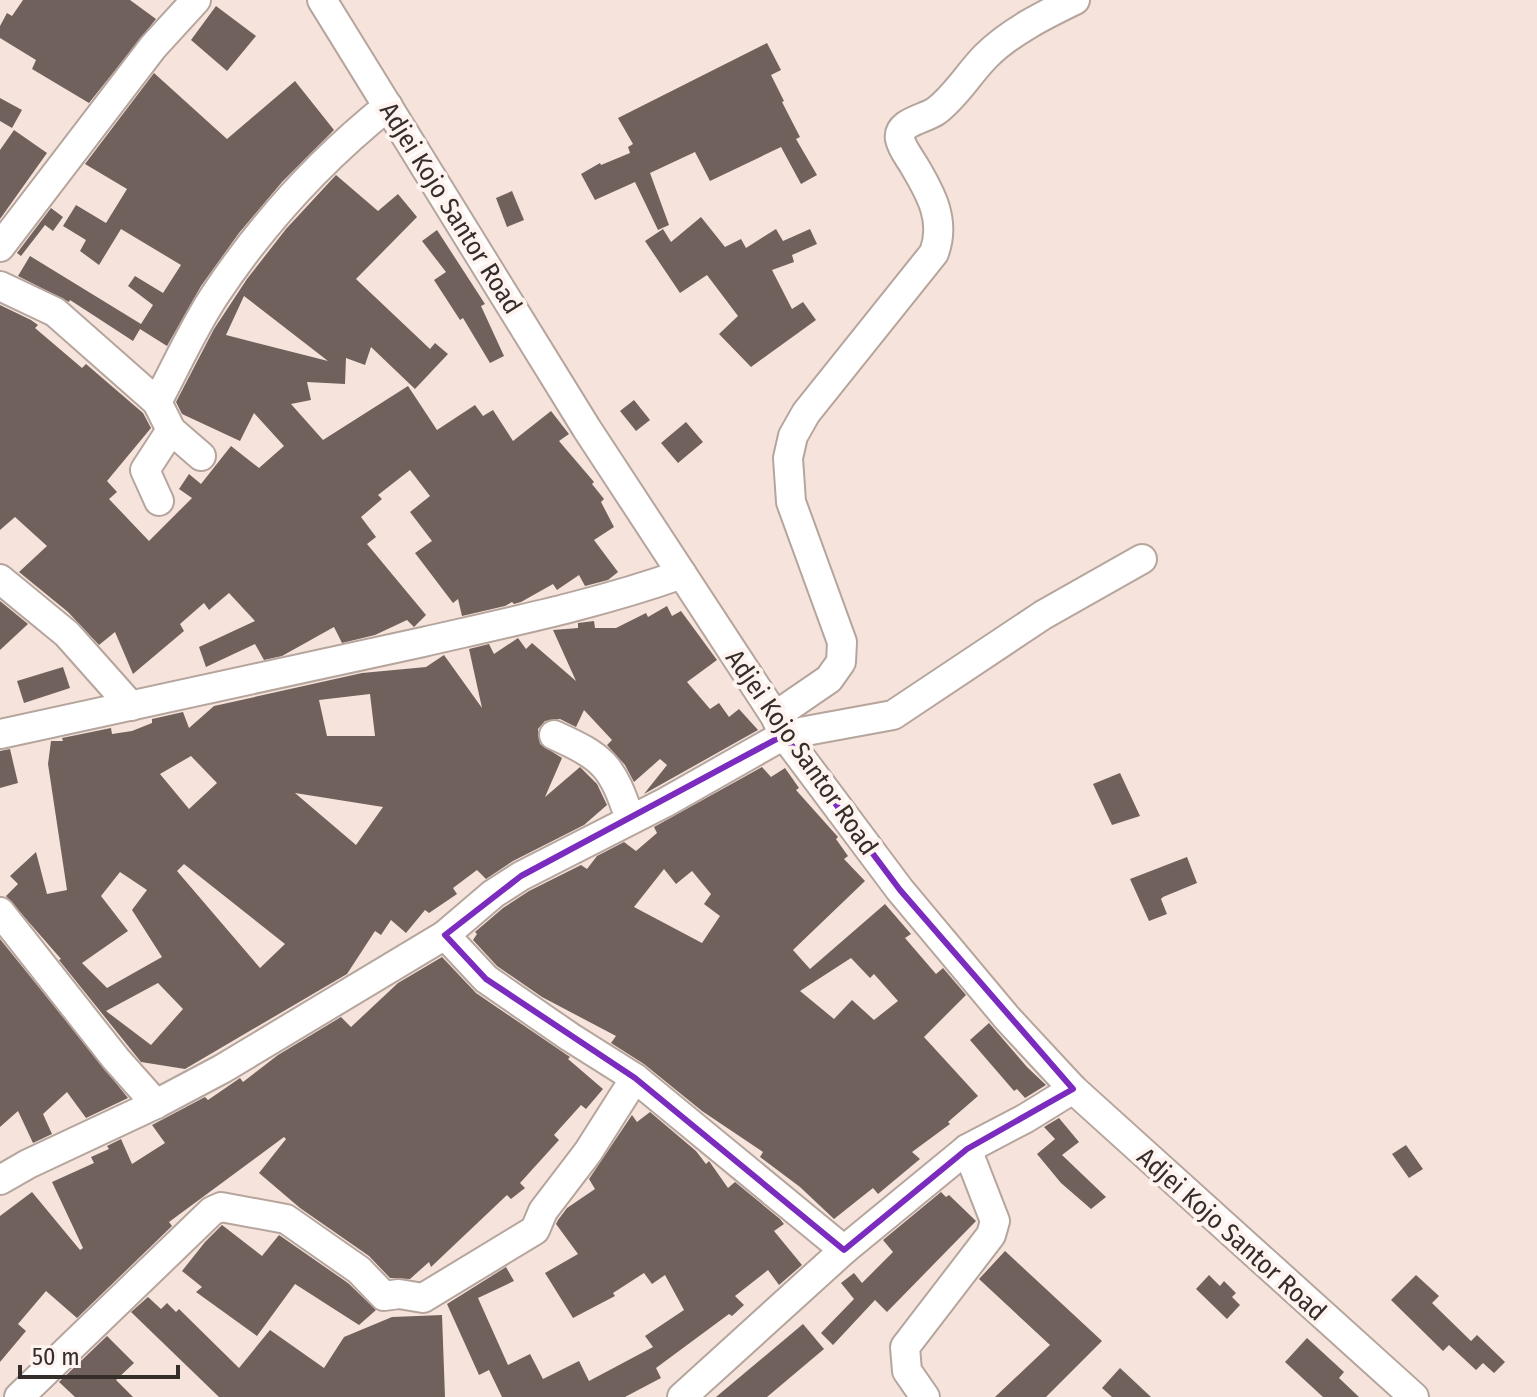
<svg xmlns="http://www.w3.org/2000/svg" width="1537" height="1397" font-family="'Fira Sans Condensed',sans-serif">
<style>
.building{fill:#71615d;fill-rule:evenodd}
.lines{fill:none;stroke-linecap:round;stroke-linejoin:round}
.minor-casing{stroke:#b5a59d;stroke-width:32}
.minor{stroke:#fff;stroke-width:28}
.marked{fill:none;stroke:#7b2cbf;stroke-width:6;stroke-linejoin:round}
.labels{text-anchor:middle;stroke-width:8;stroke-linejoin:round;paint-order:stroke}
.street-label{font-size:26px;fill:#342d2a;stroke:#fef3ee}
</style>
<rect width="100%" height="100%" fill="#f6e4dc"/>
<g class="building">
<path d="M23,0H130L156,19L89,103L32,69L36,60L0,38V26L7,13L12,16Z"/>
<path d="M216,6L256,36L227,71L191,40Z"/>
<path d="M767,43L781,70L771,75L784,101L782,102L800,137L796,139L817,175L801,184L781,147L710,181L695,152L650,173L669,225L658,230L635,182L595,200L581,174L600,163L601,165L630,153L628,147L633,144L618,118Z"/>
<path d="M154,73L227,139L295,81L334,130L282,182L239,233L201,286L167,346L140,329L133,341L70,300L69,302L18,276L30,256L141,324L153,305L128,286L135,276L163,293L181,265L121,229L99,265L80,251L86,240L63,226L76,205L106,223L127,189L85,164Z"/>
<path d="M0,98L22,110L12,128L0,121Z"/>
<path d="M14,130L47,153L0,219V150Z"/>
<path d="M336,175L378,211L398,194L417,217L356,279L430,349L435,343L448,354L415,389L371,347L365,365L346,358L345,384L307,382L311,400L291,404L323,440L408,386L437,430L475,405L483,416L493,410L513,441L551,411L569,434L559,441L594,482L592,484L604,499L601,502L614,527L594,540L618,572L608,580L585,586L579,575L557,590L553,584L521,602L514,604L512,602L505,606L462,616L458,599L453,603L415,553L432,541L410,512L430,496L410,470L378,495L382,499L361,517L376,537L367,544L426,615L414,627L407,620L375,635L342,643L334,627L282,656L264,660L255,644L206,667L199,647L255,621L229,593L209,610L204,603L180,624L184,631L133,674L115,632L99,645L68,612L19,572L47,546L15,517L0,530V305L31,320L38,325L35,328L82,368L86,364L143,413L151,428L107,481L117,492L109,499L149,541L192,498L179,489L189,474L201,484L231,446L259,468L284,446L254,413L240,441L182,414L176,402L214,329L247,279L286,229ZM244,296L328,361L226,335Z"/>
<path d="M512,191L524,220L507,227L496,198Z"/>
<path d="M51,208L63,217L53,231L45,225L21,256L17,253Z"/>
<path d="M701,217L725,247L741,239L746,248L776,229L783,241L810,229L817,244L792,255L794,262L772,270L792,309L803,302L816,320L751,367L719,334L738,316L707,275L680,293L645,241L663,229L671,242Z"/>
<path d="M437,230L485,304L481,306L504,356L490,363L463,318L460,320L434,280L446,272L422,241Z"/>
<path d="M634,400L650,420L636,431L620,411Z"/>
<path d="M686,422L703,442L678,463L661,443Z"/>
<path d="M0,601L28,624L0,650Z"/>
<path d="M667,606L672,616L681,611L717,660L687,682L710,709L719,703L729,717L739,709L758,730L644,794L667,765L660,759L634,782L625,765L607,745L612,740L584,710L576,727L560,719L545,721L538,729L540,744L562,758L545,797L580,767L597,784L607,805L584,825L513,861L486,879L477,870L453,888L457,894L429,913L425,910L406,933L391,920L381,935L375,931L347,974L185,1069L141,1062L59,960L61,959L6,896L18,884L10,876L36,852L47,894L67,890L48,764L51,741H63L62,738L111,728L112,734L132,731L152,723V719L183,712L189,728L214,706L362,673L426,667L444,655L482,708L469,649L489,644L494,654L518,638L526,649L532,643L576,681L553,630L578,628V623L594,621L595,628H616L646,613L648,617ZM370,694L375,736H327L319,700ZM191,756L217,783L189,809L160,774ZM295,793L383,807L356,845ZM184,864L285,944L260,968L177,871ZM120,872L147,890L132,910L162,957L107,988L82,963L128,931L101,896ZM158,983L183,1009L151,1045L106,1011Z"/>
<path d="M63,667L70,688L24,703L17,681Z"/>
<path d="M10,749L18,783L0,788V751Z"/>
<path d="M762,767L771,777L785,768L799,788L796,790L838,837L836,839L848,856L844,859L865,881L793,950L810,969L885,904L911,934L905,938L936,974L943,968L966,995L924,1037L978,1096L948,1122L950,1124L912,1152L920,1159L878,1194L873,1188L834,1219L800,1187L760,1157L763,1152L702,1111L644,1064L611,1043L616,1036L542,997L497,966L473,940L477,934L475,932L503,908L529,891L581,865L587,869L597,856L624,842L636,851L657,833L654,827ZM664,869L676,884L692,871L711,894L704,904L720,916L702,943L634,907ZM851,958L870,978L874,974L898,1001L874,1020L852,1000L834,1019L800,991Z"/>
<path d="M1120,773L1140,816L1112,825L1093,784Z"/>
<path d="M1187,857L1197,883L1163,897L1161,899L1167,914L1149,921L1130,879Z"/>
<path d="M0,939L128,1098L86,1118L67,1092L43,1114L52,1134L33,1143L18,1111L0,1127Z"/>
<path d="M442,957L476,993L570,1057L568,1059L603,1089L586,1109L581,1105L554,1135L559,1140L520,1183L525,1188L511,1199L507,1195L431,1267L429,1262L410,1279L390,1278L369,1256L300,1208L259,1173L286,1139L284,1137L169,1222L172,1226L77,1318L46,1291L18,1324L26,1331L0,1362V1216L32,1192L80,1250L83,1248L52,1182L94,1163L91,1157L109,1149L107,1146L121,1139L132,1164L165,1143L152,1125L205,1097L208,1100L240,1078L243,1082L278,1055L341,1017L351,1027L398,983Z"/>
<path d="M989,1023L1027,1067L1046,1085L1025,1098L1017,1089L1014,1091L970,1040Z"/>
<path d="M650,1112L696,1151L706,1164L709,1161L728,1188L735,1182L780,1219L784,1224L774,1231L802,1265L779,1285L768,1270L735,1296L744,1305L732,1316L729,1314L656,1368L661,1378L625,1397H502L489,1370L479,1375L447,1304L506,1267L514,1281L478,1298L508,1365L530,1354L543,1379L579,1361L589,1381L653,1347L645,1336L684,1310L665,1275L652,1284L644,1273L613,1293L615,1296L573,1318L545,1273L578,1254L556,1224L558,1220L567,1208L595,1189L589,1179L632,1115L637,1122Z"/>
<path d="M1059,1118L1079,1142L1062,1155L1106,1197L1091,1209L1061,1183L1037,1154L1055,1139L1044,1127Z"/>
<path d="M1406,1145L1423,1169L1409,1178L1392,1154Z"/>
<path d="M941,1192L946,1197L949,1195L976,1221L887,1312L875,1300L833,1345L821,1333L854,1299L841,1283L854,1273L862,1283L893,1252L883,1240Z"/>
<path d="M222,1225L262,1256L279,1235L348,1283L376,1310L359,1325L295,1284L257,1336L196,1292L202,1287L182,1271L205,1242Z"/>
<path d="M1005,1251L1102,1341L1046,1397H995L1050,1345L979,1279Z"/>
<path d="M1209,1275L1220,1286L1224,1281L1236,1293L1232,1297L1240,1305L1227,1319L1196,1289Z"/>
<path d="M1416,1275L1439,1296L1432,1303L1471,1341L1477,1335L1505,1362L1494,1373L1483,1363L1476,1370L1449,1345L1443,1351L1391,1300Z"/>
<path d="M148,1297L161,1309L167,1303L176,1312L179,1309L239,1368L270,1330L324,1368L344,1337L392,1317L442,1315L445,1397H219L131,1312Z"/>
<path d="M803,1324L824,1349L767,1397H716Z"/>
<path d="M107,1336L134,1363L116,1380L133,1397H75L59,1382Z"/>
<path d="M1307,1338L1344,1372L1339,1378L1359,1397H1323L1285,1362Z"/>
<path d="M1120,1368L1151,1397H1112L1102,1388Z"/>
</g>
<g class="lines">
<g class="minor-casing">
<g id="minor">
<path d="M322,0L587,429L775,716L784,735L900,890L1008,1019L1073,1089L1414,1397"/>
<path d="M0,247L153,47L196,0"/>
<path d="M0,286L55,312L157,402L171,430L201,456"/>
<path d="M157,402C176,367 193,328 215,295C262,224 322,159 388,106"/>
<path d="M159,501L145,470L171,430"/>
<path d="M0,579L67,634L131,706"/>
<path d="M775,716L829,679L841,662L842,642L791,502L788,458L793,436L806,413L934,253C946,221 931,194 915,167C910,158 902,149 900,139C897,122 925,119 936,111C956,96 969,73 986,56C1010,32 1044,15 1075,0"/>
<path d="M0,734C141,704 282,674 423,642C510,622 598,604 682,574"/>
<path d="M554,735C605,758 612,766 630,819"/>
<path d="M0,912L116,1059L156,1104"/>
<path d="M445,935L486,979L570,1037L635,1078L844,1250"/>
<path d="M0,1180L28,1164L156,1104L222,1069L445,935L493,894L521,876L666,802L784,735L893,715L1043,615L1142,559"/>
<path d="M19,1397L212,1211L221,1207L286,1219L359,1270L384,1296L399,1294L423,1298L535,1230L543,1211L588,1152L635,1078"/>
<path d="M682,1397L844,1250L967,1149L1026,1118L1073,1089"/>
<path d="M925,1397L907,1371L905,1347L991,1235L995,1221L967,1149"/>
</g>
</g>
<use href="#minor" class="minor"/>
</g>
<path class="marked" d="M784,735L900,890L1073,1089L967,1149L844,1250L635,1078L486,979L445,935L521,876Z"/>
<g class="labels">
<g class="street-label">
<text transform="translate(451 208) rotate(58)" y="9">Adjei Kojo Santor Road</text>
<text transform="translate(802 752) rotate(55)" y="9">Adjei Kojo Santor Road</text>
<text transform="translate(1232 1234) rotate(42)" y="9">Adjei Kojo Santor Road</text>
</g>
</g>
<path d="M20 1365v12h158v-12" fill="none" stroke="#342d2a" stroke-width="4"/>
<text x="32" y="1365" font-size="24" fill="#342d2a" stroke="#fef3ee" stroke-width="6" paint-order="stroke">50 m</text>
</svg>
